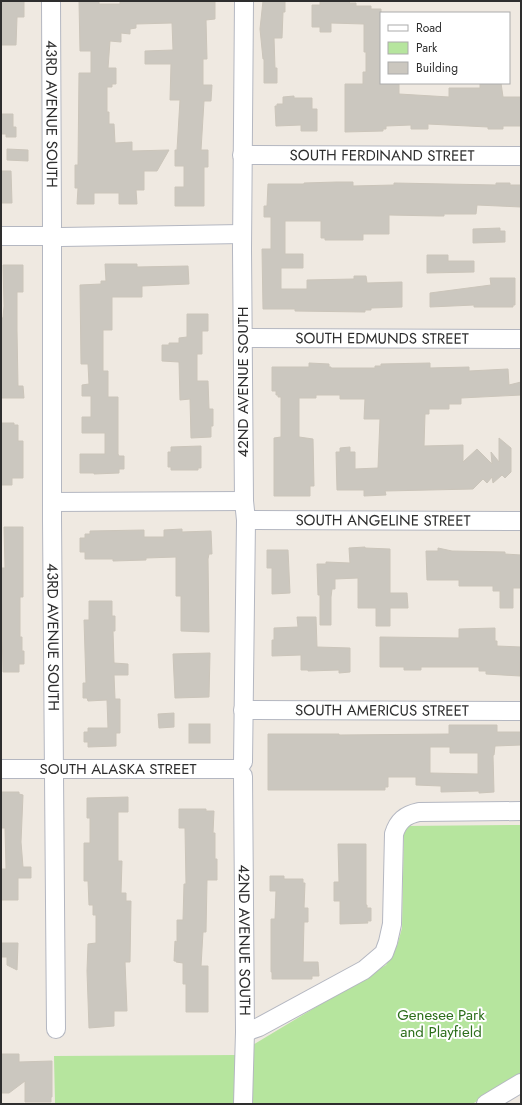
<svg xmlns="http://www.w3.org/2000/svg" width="522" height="1105" font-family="Jost,sans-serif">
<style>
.green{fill:#b6e59e}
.building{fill:#cbc7bf;stroke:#cbc5ba;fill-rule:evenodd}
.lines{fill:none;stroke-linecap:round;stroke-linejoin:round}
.minor-casing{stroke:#b4b7c1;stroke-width:20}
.minor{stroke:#fff;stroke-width:18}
.labels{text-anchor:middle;stroke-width:4;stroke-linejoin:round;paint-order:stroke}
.street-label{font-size:15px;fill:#2e2e2e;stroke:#fff}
.park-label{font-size:15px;fill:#2c6e1b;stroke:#fff}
</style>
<rect width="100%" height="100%" fill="#efe9e1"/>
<path class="green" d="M521,825V1076L472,1104H55L54,1056L236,1055L386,965L397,946L402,928L404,826Z"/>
<g class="building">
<path d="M1,1H24V17H17L16,45H1Z"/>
<path d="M79,1H99V4H120V1L215,2V19L206,20L207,59H203V85H212L211,101H204L201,150H208V167H204V206H175V187H184V166H175V150H177L180,100H170L171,64H145V51L173,50L172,23L136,24V28L130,29V34L121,33V42L110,41L108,68H116V84H112V87H107V112H109V124H114L115,143L132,142V151L169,150L157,171H144V190H136L137,204H119V193H94V204H77L78,188H75V165H78L79,73H91V51H80Z"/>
<path d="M263,1H285V12H283L282,38H274L275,68H277V83H264V59H263L260,29Z"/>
<path d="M320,1H348L350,3H356V6H371V9H381V83H399V94L449,97V88H480V83H501L503,97H521V126H503V129H488V127L428,124V129H411V125L386,126V129H383V131L345,132V84H363V72H366V52H364V24L331,23V32H320V27H312V5H320Z"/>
<path d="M294,96V98H312V109H317V131H301V125L276,126L275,106H277V104H283V97Z"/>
<path d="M1,114H13V127H16V137H6V134H1Z"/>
<path d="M7,149L28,150V161L7,160Z"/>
<path d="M1,171H11L12,203H1Z"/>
<path d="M337,182H353V186L394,185V183L496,185V183H510V185H521V207L477,205L476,214H444V216H439L389,215V234H363V240H325V238H321V221H285V254H303V268H281V289H307V280L354,279V276H366L367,283L402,282V307L371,308V310H365V312L295,311V309H263L262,249H271V217H264V206H267L268,184H304V183Z"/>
<path d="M500,228V231H505V242L473,243V229Z"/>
<path d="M427,255H448V261H474V272L427,273Z"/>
<path d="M105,264H137V267L188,266L189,284L142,286V297H112V330H103V371H108V397H118V454L119,456H124V469H119V473L94,474V473H80V454H105V433H82V417H91V396H82V385L89,384L88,364H81L80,285L101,284V281H106Z"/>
<path d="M3,265H23V292H17V331L18,386H23L24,398H1V318H3L4,306Z"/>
<path d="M490,278H515V305H513V307H474V305L430,307V293L491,285Z"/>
<path d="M187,314H208V331H202V354H197V381H208L209,409H213V426H211V437L191,438L190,399L180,400L179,362L162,361V345H169V343H179V338L187,337Z"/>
<path d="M309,363L329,364V367H331V368H375V366H381V364L430,363V368L469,367V371L508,369L509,385L521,382V395L461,398V404H449V409H429V414H425L424,446L463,445V462L477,449L492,464L491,452L499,462V438L511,448V472L505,478L502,475L493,483L492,477L487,483L483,479L473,489L385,491L386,495L364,496V490H337L336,452H340V448L350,447V452H355V469L378,468L380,419H364L365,399H340V395H316V398H299V437L313,439L314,486H310V496H274V438L281,437V397H278V395H276V391H272V367H309Z"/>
<path d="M1,423H14V425H18V441H23V478H12V485H1Z"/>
<path d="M201,446V468H198V470H171V467H168V452H171V447Z"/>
<path d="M4,527H23V597H20V637H22V651H24V664H19V672H3L1,581L2,568H5Z"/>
<path d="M182,529V532L211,531L212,554H209L208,559L209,632L181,631V596H176V557L146,558V560L113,561V559H85V552H80V538H85V534H90V531L144,530V537H164V530Z"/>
<path d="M365,547V548L390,549V593H407L408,608H390V626H376V608H358V578L335,579V589H332L331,597V625H320V595H318L317,564H326V562L350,563L349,548Z"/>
<path d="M438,548L452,551L505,552V554L521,555V588H513V608H500V591H493V586H459V580H427L426,551H438Z"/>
<path d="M267,550H288L290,593L272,594V568H267Z"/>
<path d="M89,601H112V616H115V631H113L114,663L128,664V675H114L115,699H120V733H116V746L88,747V742H84V732H88V728H108L107,700L88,701L87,698H83V683H86L84,620H89Z"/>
<path d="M297,617H316L317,647L350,648V672L339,673V670L308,671V670H301V655L272,656V640H274V628L298,627Z"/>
<path d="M495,628V641H497V646L521,647L520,676L486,674V671H479V667H421V670H404V667H380V637L459,638V629Z"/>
<path d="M210,653L209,697L175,698L173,654Z"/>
<path d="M174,713V727L159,728L158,714Z"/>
<rect x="189" y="724" width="21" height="19"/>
<path d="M449,725H497V732H521V745L495,746L494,755H493L494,792L479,793V791L441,792V786L416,785V777H388V787H385V790H268V734H339V735L449,734ZM430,747H450V753H478V774L430,773Z"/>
<path d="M1,792H19V794L23,795L21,842L23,867H31V878H18V900H1V869H6L5,828H1Z"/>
<path d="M128,797V812H118V861H122L121,893H126V901H131L130,962H125L127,1011H114V1026L89,1028L87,971L88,944L96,943V915H93V905H89L88,881H84V843H90V818H87V798Z"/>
<path d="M179,809H206V811H214L213,833H215V859H217V880H207L206,932H203L201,966H208V1012H186V984H183V963L176,962V961H174L175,941L177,942V920H183L184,884H186L185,828H179Z"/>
<path d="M338,844H366V905H367V908H371V921H367L368,923L340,924V901H334V882H339Z"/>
<path d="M270,876H284V879H303V883H305L304,908H308V922H304L303,962H318L319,976H312V979H272V972H271V919H275L276,891H270Z"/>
<path d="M1,943H18L17,970L7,965V957H1Z"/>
<path d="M1,1054H19V1062L52,1061V1097H51V1102H25V1081L9,1093H1Z"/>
</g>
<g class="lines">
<g class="minor-casing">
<g id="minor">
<path id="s1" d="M51,1L52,227"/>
<path id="s2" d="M242,155L521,156"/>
<path d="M1,236H44"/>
<path d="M61,237L242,234"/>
<path id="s3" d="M52,245V520L56,1029"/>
<path id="s4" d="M243,338L521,339"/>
<path d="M52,502L244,501"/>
<path id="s5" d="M246,520L521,521"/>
<path id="s6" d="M243,710L521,711"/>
<path d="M243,762L246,520L244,501L242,249L244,1"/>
<path id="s7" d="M1,769H235"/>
<path id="s8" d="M243,776L245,1032L243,1104"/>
<path d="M245,1032L259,1027L364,970L384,953L388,942L392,924L394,834C398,821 405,815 419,812L521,811"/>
<path d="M486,1104L521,1083"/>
</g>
</g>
<use href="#minor" class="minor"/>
</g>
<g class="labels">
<g class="street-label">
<text dy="5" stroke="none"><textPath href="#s1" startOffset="113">43RD AVENUE SOUTH</textPath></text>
<text dy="5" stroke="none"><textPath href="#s2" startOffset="140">SOUTH FERDINAND STREET</textPath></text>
<text dy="5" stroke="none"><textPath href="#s4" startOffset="139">SOUTH EDMUNDS STREET</textPath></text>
<text transform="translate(243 382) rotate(-90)" y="5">42ND AVENUE SOUTH</text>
<text dy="5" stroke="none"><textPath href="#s5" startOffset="137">SOUTH ANGELINE STREET</textPath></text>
<text dy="5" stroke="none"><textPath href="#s3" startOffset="392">43RD AVENUE SOUTH</textPath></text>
<text dy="5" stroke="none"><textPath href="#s6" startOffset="139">SOUTH AMERICUS STREET</textPath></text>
<text dy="5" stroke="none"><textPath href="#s7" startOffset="117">SOUTH ALASKA STREET</textPath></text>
<text dy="5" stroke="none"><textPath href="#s8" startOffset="164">42ND AVENUE SOUTH</textPath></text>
</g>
<g class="park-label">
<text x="441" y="1020">Genesee Park<tspan x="441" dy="17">and Playfield</tspan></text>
</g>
</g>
<rect width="522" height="1105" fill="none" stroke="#2e2e2e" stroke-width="4"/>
<rect x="380" y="12" width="130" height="72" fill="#ffffff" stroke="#ababab"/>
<rect x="388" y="25" width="20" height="6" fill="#ffffff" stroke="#ababab"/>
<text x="416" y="32" font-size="12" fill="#2e2e2e">Road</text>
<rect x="388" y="42" width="20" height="12" fill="#b6e59e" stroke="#ababab"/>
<text x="416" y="52" font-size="12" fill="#2e2e2e">Park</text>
<rect x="388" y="62" width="20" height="12" fill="#cbc7bf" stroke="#ababab"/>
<text x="416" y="72" font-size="12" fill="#2e2e2e">Building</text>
</svg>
